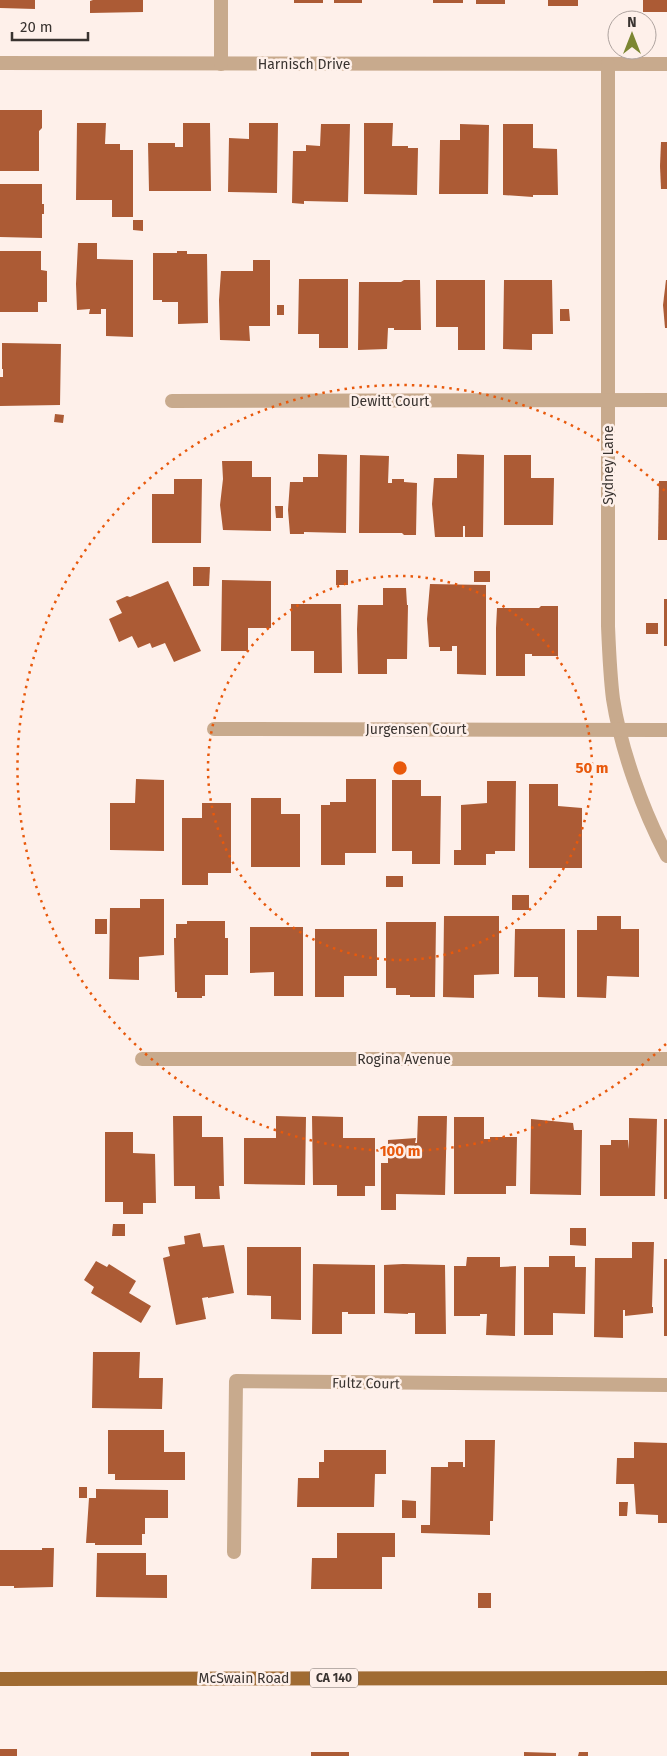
<svg xmlns="http://www.w3.org/2000/svg" width="667" height="1756" font-family="'Fira Sans',sans-serif">
<style>
.building{fill:#ac5b35}
.lines{fill:none;stroke-linecap:round;stroke-linejoin:round}
.minor{stroke:#c8aa8d;stroke-width:14}
.primary{stroke:#a06b32;stroke-width:14}
.ring{fill:none;stroke:#e8590c;stroke-width:2.5;stroke-dasharray:2.5 5}
.labels{text-anchor:middle;stroke-width:5;stroke-linejoin:round;paint-order:stroke}
.shield{fill:#fef0ea;stroke:#746c68;stroke-width:1}
.shield-label{font-size:12px;font-weight:bold;fill:#393330}
.street-label{font-size:14px;fill:#393330;stroke:#fef0ea}
.centre{fill:#e8590c;stroke:#fef0ea;stroke-width:2.5}
.ring-label{font-size:15px;text-anchor:middle;font-weight:bold;fill:#e8590c;stroke:#fef0ea;stroke-width:5;stroke-linejoin:round;paint-order:stroke}
</style>
<rect width="100%" height="100%" fill="#fef0ea"/>
<g class="building">
<path d="M0,0H35V9L0,8Z"/>
<path d="M93,0H143V12L90,13V1Z"/>
<rect x="294" y="0" width="29" height="3"/>
<rect x="334" y="0" width="28" height="3"/>
<rect x="433" y="0" width="30" height="3"/>
<rect x="476" y="0" width="29" height="4"/>
<rect x="548" y="0" width="30" height="6"/>
<rect x="643" y="0" width="24" height="12"/>
<path d="M0,110H42V128L39,131V171H0Z"/>
<path d="M77,123H106L105,144H120V150H133V217H112V200H76Z"/>
<path d="M183,123H210L211,191H149L148,143H175V147H183Z"/>
<path d="M249,123H278L277,193L228,192L229,138L249,139Z"/>
<path d="M364,123H393L392,146H408V148H418L417,195L364,194Z"/>
<path d="M321,124H350L348,202L304,201V204L292,203L293,151H306V145L320,146Z"/>
<path d="M460,124L489,125L488,194H439L440,140H460Z"/>
<path d="M503,124H533V148L557,149L558,195H533V197L503,195Z"/>
<path d="M661,142H667V189H661L660,166Z"/>
<path d="M0,184H42V204H44V214H42V238L0,237Z"/>
<path d="M133,220H143V231L133,230Z"/>
<path d="M78,243H97V259L133,260V337L106,336V309H101V314H89L90,309L77,310L76,284Z"/>
<path d="M0,251H41V270L47,271V302H38V312H0Z"/>
<path d="M177,251H187V254H207L208,323L178,324V302H162V300H153V253H177Z"/>
<path d="M253,260H270V326H249L250,341L220,340L219,300L221,271H253Z"/>
<path d="M299,279H348V348H319V334H298Z"/>
<path d="M404,280H420L421,330H394V328H388L387,349L358,350L359,282H401Z"/>
<path d="M436,280H485V350H458V327H436Z"/>
<path d="M504,280H552L553,334H532V350L503,349Z"/>
<path d="M666,280H667V328H665L663,305Z"/>
<rect x="277" y="305" width="7" height="10"/>
<path d="M560,309H569L570,321H560Z"/>
<path d="M2,343L61,344L60,405L0,406V377H3V369H2Z"/>
<path d="M55,414L64,415L63,423L54,422Z"/>
<path d="M318,454L347,455L346,533L304,532V534H290L288,510L290,482H303V477H318Z"/>
<path d="M457,454L484,455L483,537H465V526H463V537H435L432,504L434,478H457Z"/>
<path d="M360,455L389,456L388,483H392V479H404V482L417,483L416,535H404L402,533H359Z"/>
<path d="M504,455H531V478H554L553,525H504Z"/>
<path d="M222,461H252V477H271V531L223,530L220,505L223,479Z"/>
<path d="M174,479H202L201,543H152V494H174Z"/>
<path d="M659,481H667V540H658Z"/>
<path d="M275,506H283V518H276Z"/>
<path d="M193,567H210L209,586H193Z"/>
<rect x="336" y="570" width="12" height="15"/>
<rect x="474" y="571" width="16" height="11"/>
<path d="M222,580L271,581V628H248V651H221Z"/>
<path d="M168,581L201,651L174,662L165,643L152,648L150,643L138,648L132,636L119,642L109,619L122,613L116,601L127,596L130,597Z"/>
<path d="M430,584L486,585V675L457,674V646H452V651H440V647H429L427,619Z"/>
<path d="M383,588H406L407,605H408L407,659H387V674H358L357,629L358,605H383Z"/>
<rect x="664" y="599" width="3" height="47"/>
<path d="M291,604H341L342,673H314V651H291Z"/>
<path d="M541,606H558V656H532V654H525V676H496V628L497,608H539Z"/>
<rect x="646" y="623" width="12" height="11"/>
<path d="M136,779L164,780V851L110,850V803H135Z"/>
<path d="M346,779H376V853H345V865H321V805H330V802H346Z"/>
<path d="M392,780H421V796H441L440,864H412V851H392Z"/>
<path d="M487,781H516L515,851H495V854H486V865H454V850H461V805L487,803Z"/>
<path d="M529,784H558V806L582,808V868H529Z"/>
<path d="M251,798H281V814H300V867H251Z"/>
<path d="M202,803H231V873H208V885H182V818H202Z"/>
<rect x="386" y="876" width="17" height="11"/>
<rect x="512" y="895" width="17" height="15"/>
<path d="M140,899H164V955L139,957V980L109,979L110,908H140Z"/>
<path d="M444,916H499V974L474,975V998L443,997Z"/>
<path d="M597,916H621V929H639V977L607,976L606,998L577,997V930H597Z"/>
<rect x="95" y="919" width="12" height="15"/>
<path d="M187,921H225V938H228V975H205V996H202V998H177V992H175L174,938H176V924H187Z"/>
<path d="M386,922H436L435,997H410V995H396V988H386Z"/>
<path d="M250,927H303V996H274V972L250,973Z"/>
<path d="M315,929H377V976H344V997H315Z"/>
<path d="M515,929H565V998L538,997V977H514Z"/>
<path d="M173,1116H202V1137H223L224,1186H219L220,1199H195V1186H174Z"/>
<path d="M276,1116L306,1117L305,1185L244,1184V1138H276Z"/>
<path d="M312,1116L343,1117V1138H375V1186H365V1196H337V1185H313Z"/>
<path d="M418,1116H447L445,1195L396,1194V1210H381V1163H388V1140L416,1138L415,1143H417Z"/>
<path d="M454,1117H484V1139H490V1137H517L516,1186H506V1194H454Z"/>
<path d="M629,1118L657,1119L655,1196H600V1145H611V1140H628L629,1149Z"/>
<path d="M531,1119L573,1123L574,1130H582L581,1195L530,1194Z"/>
<rect x="664" y="1119" width="3" height="80"/>
<path d="M105,1132H133V1153L155,1154L156,1203H143V1214H123V1202H105Z"/>
<path d="M113,1224H125V1236H112Z"/>
<path d="M570,1228H586V1246L570,1245Z"/>
<path d="M200,1233L203,1247L224,1245L234,1293L208,1298V1297L202,1298L206,1319L176,1325L163,1258L170,1256L168,1247L185,1244L184,1236Z"/>
<path d="M632,1242H654L652,1307H653V1313L625,1316V1310H623V1338L594,1337L595,1258H632Z"/>
<path d="M247,1247H301V1320L271,1319V1296L247,1295Z"/>
<path d="M549,1256H575V1267H586L585,1314L553,1313V1335H524V1267H549Z"/>
<path d="M467,1257H500V1267L516,1266L515,1336L486,1335L487,1314H480V1316H454V1266H466Z"/>
<rect x="664" y="1259" width="3" height="77"/>
<path d="M96,1261L107,1267L109,1264L136,1281L129,1293L151,1306L141,1323L91,1293L94,1287L84,1280Z"/>
<path d="M313,1264L375,1265V1314H348V1312H342V1334H312Z"/>
<path d="M403,1264L445,1265L446,1334H415V1313H408V1314L384,1313V1265Z"/>
<path d="M93,1352H140L139,1378H163L162,1409L92,1408Z"/>
<path d="M108,1430H164V1452H185V1480H115V1474H108Z"/>
<path d="M465,1440H495L493,1521H490V1535L421,1533V1525H430L431,1467H448V1462H463V1467H465Z"/>
<path d="M634,1442L667,1443V1523H658V1515L636,1514L634,1484H616L617,1458H634Z"/>
<path d="M324,1450H386V1474H375L374,1507H297L298,1478H319V1462H324Z"/>
<rect x="79" y="1487" width="8" height="11"/>
<path d="M96,1489L168,1490V1518H145V1534H142V1545H95V1543H86L89,1498H96Z"/>
<path d="M402,1500L416,1501V1518H402Z"/>
<path d="M619,1502H628L627,1516H619Z"/>
<path d="M337,1533H395V1557H382V1589H311L312,1558H337Z"/>
<path d="M42,1548H54L53,1587L14,1588V1586H0V1550H42Z"/>
<path d="M97,1553H146V1575H167V1598L96,1597Z"/>
<rect x="478" y="1593" width="13" height="15"/>
<rect x="0" y="1749" width="17" height="7"/>
<rect x="311" y="1752" width="38" height="4"/>
<path d="M524,1752L556,1753V1756H524Z"/>
<path d="M579,1752H588V1756H578Z"/>
</g>
<g class="lines">
<g class="minor">
<path d="M0,63L667,64"/>
<path d="M221,64V0"/>
<path d="M608,64V626C609,650 610,675 613,699C621,750 643,811 667,856"/>
<path d="M172,401L667,400"/>
<path d="M214,729L667,730"/>
<path d="M142,1059H667"/>
<path d="M234,1552L236,1381L667,1385"/>
</g>
<path class="primary" d="M0,1679L667,1678"/>
</g>
<g class="ring">
<circle cx="400" cy="768" r="192"/>
<path d="M666 1044A383 383 0 1 1 666 492"/>
</g>
<g class="labels">
<rect class="shield" x="310" y="1668.5" width="48" height="19" rx="4"/>
<g class="shield-label">
<text x="334" y="1682">CA 140</text>
</g>
<g class="street-label">
<text x="304" y="69">Harnisch Drive</text>
<text x="390" y="406">Dewitt Court</text>
<text transform="translate(608 465) rotate(-90)" y="5">Sydney Lane</text>
<text x="416" y="734">Jurgensen Court</text>
<text x="404" y="1064">Rogina Avenue</text>
<text transform="translate(366 1383) rotate(1)" y="5">Fultz Court</text>
<text x="244" y="1683">McSwain Road</text>
</g>
</g>
<circle cx="400" cy="768" r="8" class="centre"/>
<g class="ring-label">
<text x="592" y="773">50 m</text>
<text x="400" y="1156">100 m</text>
</g>
<g transform="translate(632 35)"><circle r="24" fill="#fef0ea" stroke="#afa4a0"/>
<path d="M0-4L9 19L0 12L-9 19Z" fill="#7c8632"/>
<text y="-8" font-size="14" font-weight="bold" text-anchor="middle" fill="#393330">N</text>
</g>
<path d="M12 32v8h76v-8" fill="none" stroke="#393330" stroke-width="2.5"/>
<text x="20" y="32" font-size="15" fill="#393330" stroke="#fef0ea" stroke-width="4" paint-order="stroke">20 m</text>
</svg>
